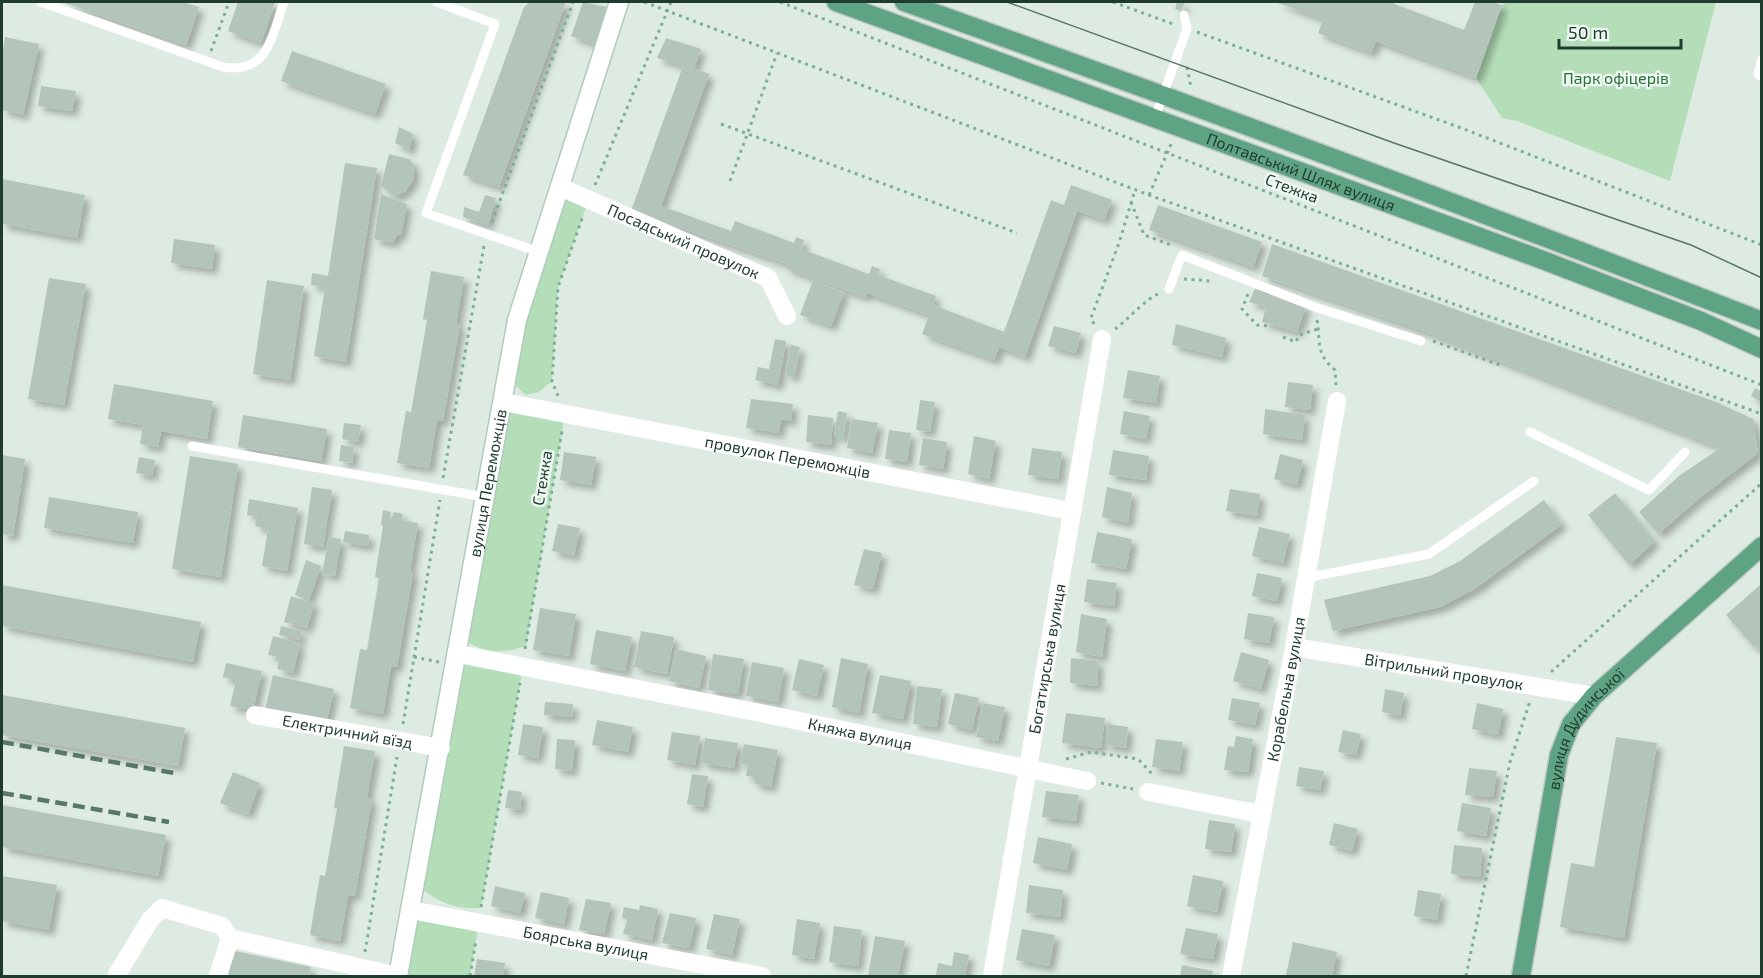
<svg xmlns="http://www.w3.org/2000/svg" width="1763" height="978" font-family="'Exo 2',sans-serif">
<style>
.green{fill:#b4deb8}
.building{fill:#b3c5bb;filter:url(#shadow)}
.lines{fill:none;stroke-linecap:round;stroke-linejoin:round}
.secondary-casing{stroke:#b0cbbc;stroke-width:21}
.primary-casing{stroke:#c0c8c4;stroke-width:21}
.path{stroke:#7cb096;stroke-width:3;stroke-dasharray:3 4.5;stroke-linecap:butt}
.lane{stroke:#fff;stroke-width:9}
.street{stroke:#fff;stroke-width:18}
.secondary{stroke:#fff;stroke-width:18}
.primary{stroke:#5fa385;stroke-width:18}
.tram{stroke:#587769;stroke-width:1.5}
.rail{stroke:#587769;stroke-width:4.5;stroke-dasharray:12 6;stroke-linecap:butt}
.labels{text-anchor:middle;stroke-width:5;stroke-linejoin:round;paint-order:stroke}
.park-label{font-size:16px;fill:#267436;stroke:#eef7f1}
.street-label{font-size:16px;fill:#1e3b2e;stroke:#eef7f1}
</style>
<defs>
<filter id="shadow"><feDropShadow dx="5.5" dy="5.5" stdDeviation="3" flood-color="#0004"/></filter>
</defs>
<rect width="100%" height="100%" fill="#deebe2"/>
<g class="green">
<path d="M1507,2H1716L1670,181L1517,121L1502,118L1476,78L1502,5Z"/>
<path d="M560,187L589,199L558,287L552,381L539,392L526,395L507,378Z"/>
<path d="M520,406L565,414L526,646C500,654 485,654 461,638L499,421Z"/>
<path d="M458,654L523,667L481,908C455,910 435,901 416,884Z"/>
<path d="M411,910L479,923L470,976H398Z"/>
</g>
<g class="building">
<path d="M62,2H183L199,7L186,45Z"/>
<path d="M238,2H275L261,43L228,31Z"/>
<path d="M530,2H566L499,187L463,175L524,7Z"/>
<path d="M583,2L607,7L595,44L571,36Z"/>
<path d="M1177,2H1185L1181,11L1175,9Z"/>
<path d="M1275,2H1395L1394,4L1464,30L1475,2H1492L1502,5L1476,78L1376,41L1371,53L1318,33L1323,19Z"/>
<path d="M5,37L39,44L23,115L2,110V54Z"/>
<path d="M666,38L701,49L694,68L709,74L661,206L731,231L735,221L794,243L796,237L804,240L801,249L869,274L872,266L880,269L878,275L936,296L933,305L1004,332L1051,200L1064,205L1071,185L1112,200L1104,220L1077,211L1025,357L999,347L994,360L922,334L929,315L867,293L865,297L785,268L787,264L631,211L683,66L657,58Z"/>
<path d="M292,51L386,84L375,114L281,81Z"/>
<path d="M41,86L76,91L72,111L38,106Z"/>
<path d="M399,127L413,134L409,150L395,143Z"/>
<path d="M389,154L409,159L414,165V178L405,192L394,196L381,186Z"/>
<path d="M345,163L377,168L346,362L314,356L325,287L311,285L312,273L328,276Z"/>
<path d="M2,179L85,195L77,238L2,224Z"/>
<path d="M381,194L407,204L401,234L396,236L393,243L374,239Z"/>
<path d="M485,195L496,198L488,225L463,217L464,207L479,212Z"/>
<path d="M1158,205L1262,242L1253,267L1149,230Z"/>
<path d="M174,239L215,245L212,269L171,263Z"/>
<path d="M1272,244L1716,402L1753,419L1758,453L1698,499L1658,534L1639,512L1679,476L1720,448L1429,333L1262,276Z"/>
<path d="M431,271L464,277L456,324H460L443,421L437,420L429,468L397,463L406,411L411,412L427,320L423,319Z"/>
<path d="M49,278L86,284L64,405L28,399Z"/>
<path d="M267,280L304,286L290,380L253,374Z"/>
<path d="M813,280L844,292L831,326L800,315Z"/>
<path d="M1256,286L1306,306L1297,332L1262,322L1266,307L1249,302Z"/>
<path d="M1176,324L1226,338L1222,357L1172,345Z"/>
<path d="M1054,326L1081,333L1076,353L1048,346Z"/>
<path d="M775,339L786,341L778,385L755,380L758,367L769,369Z"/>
<path d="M791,345L800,347L794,377L785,375Z"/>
<path d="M1128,370L1160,376L1156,403L1123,398Z"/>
<path d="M1288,382L1313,385L1310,410L1285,407Z"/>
<path d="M114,384L213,401L207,439L161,431L158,447L140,444L143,425L108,419Z"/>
<path d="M1755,388L1761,391V402L1751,396Z"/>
<path d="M751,399L793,404L791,421L781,419L779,433L746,428Z"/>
<path d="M920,400L935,402L930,432L916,430Z"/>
<path d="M1265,409L1305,415L1302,440L1263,434Z"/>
<path d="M838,411L847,413L843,438L834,436Z"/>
<path d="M1124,411L1150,416L1146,439L1120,434Z"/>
<path d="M243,415L327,429L321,461L238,447Z"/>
<path d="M808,415L833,418L831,445L806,442Z"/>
<path d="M852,419L878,423L872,453L847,448Z"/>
<path d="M344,423L361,425L358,442L342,439Z"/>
<path d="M889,430L911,433L907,462L885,459Z"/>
<path d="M974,436L996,441L989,479L968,474Z"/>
<path d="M923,438L947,442L943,469L919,465Z"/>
<path d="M341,445L354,447L352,463L339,461Z"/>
<path d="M1032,448L1062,452L1058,479L1028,475Z"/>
<path d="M1113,450L1149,456L1146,480L1109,475Z"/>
<path d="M564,452L596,457L591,485L560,480Z"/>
<path d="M1280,454L1303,460L1297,485L1274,479Z"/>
<path d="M2,455L25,459L13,536L2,534Z"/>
<path d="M190,456L238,464L221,577L172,569Z"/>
<path d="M139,457L155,460L152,476L136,473Z"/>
<path d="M312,487L332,490L323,547L304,544Z"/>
<path d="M1107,487L1132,493L1128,523L1102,517Z"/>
<path d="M1230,489L1260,494L1257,516L1226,511Z"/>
<path d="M1615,493L1655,541L1629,565L1588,515Z"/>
<path d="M49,497L138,512L133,543L44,528Z"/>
<path d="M249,499L298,508L287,571L262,566L268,529L255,526L257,517L247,515Z"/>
<path d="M1544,500L1562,524L1476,588L1440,607L1333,631L1324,600L1430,576L1460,561Z"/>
<path d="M383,510L391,512L390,518H392L394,512L403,514L402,520L418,523L410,571L413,572L397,667L391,666L383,714L350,708L360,649L367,650L379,578L375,577L383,526L381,525Z"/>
<path d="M558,524L580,528L574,556L552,551Z"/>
<path d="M1259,527L1290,534L1283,563L1252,556Z"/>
<path d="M345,531L369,535L368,546L343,542Z"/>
<path d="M1097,532L1132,539L1126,569L1091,563Z"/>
<path d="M329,537L341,539L335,576L322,574Z"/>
<path d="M864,549L882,553L873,589L854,585Z"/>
<path d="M306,560L321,566L309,600L295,595Z"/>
<path d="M1257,573L1282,578L1277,601L1252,596Z"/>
<path d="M1087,579L1117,583L1114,606L1084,602Z"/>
<path d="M1761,584V649L1752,645L1726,615Z"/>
<path d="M2,585L201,622L193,662L2,626Z"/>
<path d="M291,596L314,603L307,628L284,622Z"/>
<path d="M540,608L576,614L569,656L533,650Z"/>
<path d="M1248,613L1274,617L1269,643L1244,639Z"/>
<path d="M1081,614L1107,619L1102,657L1076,652Z"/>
<path d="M281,626L302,631L299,640L279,635Z"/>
<path d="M596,630L632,637L625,671L590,664Z"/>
<path d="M641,631L674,637L667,674L634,667Z"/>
<path d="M273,636L300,643L293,673L277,669L280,657L268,655Z"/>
<path d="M676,649L706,656L699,688L669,681Z"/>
<path d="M1241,652L1269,660L1261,689L1233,681Z"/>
<path d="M713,654L744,659L738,694L708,690Z"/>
<path d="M841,658L868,664L859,713L832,707Z"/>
<path d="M1071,658L1098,661L1097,686L1070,683Z"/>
<path d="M799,659L824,665L817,696L792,690Z"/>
<path d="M752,662L784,668L778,702L746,696Z"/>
<path d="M226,663L262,671L253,710L230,706L236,680L223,677Z"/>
<path d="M273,675L334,689L326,724L265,710Z"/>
<path d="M880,675L911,681L903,719L872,713Z"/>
<path d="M917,686L942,689L937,727L913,724Z"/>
<path d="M1385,689L1404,693L1400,716L1382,712Z"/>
<path d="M955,693L979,698L972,730L948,724Z"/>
<path d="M2,695L185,728L178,766L2,735Z"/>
<path d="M1232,698L1260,703L1255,725L1228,720Z"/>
<path d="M545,702L573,704L572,717L544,715Z"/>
<path d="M983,703L1005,707L998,741L976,737Z"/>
<path d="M1477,703L1503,709L1498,735L1472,729Z"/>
<path d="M1066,713L1105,718L1101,748L1062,743Z"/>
<path d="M597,720L633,727L628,752L592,745Z"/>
<path d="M523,724L543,727L538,758L518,755Z"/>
<path d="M1108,724L1128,727L1126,748L1106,745Z"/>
<path d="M1343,730L1361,734L1356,755L1338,752Z"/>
<path d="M672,732L700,736L695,765L667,760Z"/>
<path d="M1236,736L1253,739L1248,772L1224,770L1228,746L1234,747Z"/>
<path d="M1616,737L1657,743L1624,938L1560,927L1571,863L1594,867Z"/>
<path d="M705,738L738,743L734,768L701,763Z"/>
<path d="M557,739L575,740L572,771L555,769Z"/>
<path d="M1156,739L1183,742L1179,771L1152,767Z"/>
<path d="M744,744L778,750L771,787L755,784L754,777L746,776L748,765L740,764Z"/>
<path d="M344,746L375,751L367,798L372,799L355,896L348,895L340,941L310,935L320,875L325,876L337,808H334Z"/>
<path d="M1299,767L1324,771L1320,790L1296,786Z"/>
<path d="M1469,768L1497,771L1493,797L1465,795Z"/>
<path d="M233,772L260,783L248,814L220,803Z"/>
<path d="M692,774L708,776L703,807L687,804Z"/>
<path d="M508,790L522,792L520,810L505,808Z"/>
<path d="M1046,791L1079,795L1076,821L1042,817Z"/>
<path d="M1462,803L1491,808L1486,836L1457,831Z"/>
<path d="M2,805L166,835L158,876L2,847Z"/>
<path d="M1209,820L1235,824L1231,852L1205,849Z"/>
<path d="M1334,823L1358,829L1352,851L1329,845Z"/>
<path d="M1038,837L1072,844L1067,870L1033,863Z"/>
<path d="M1454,845L1482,848L1480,877L1451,874Z"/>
<path d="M1193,875L1223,881L1217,912L1187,906Z"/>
<path d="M2,876L57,885L49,930L2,921Z"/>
<path d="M1029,885L1063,890L1060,917L1026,913Z"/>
<path d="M495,886L525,893L520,913L491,906Z"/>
<path d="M1418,890L1441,894L1437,920L1414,916Z"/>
<path d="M541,892L569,898L564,924L535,918Z"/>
<path d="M586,899L611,903L604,934L579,930Z"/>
<path d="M640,905L658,909L652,940L623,934L627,920L622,918L624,907L639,910Z"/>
<path d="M670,913L696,918L689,948L662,943Z"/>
<path d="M714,914L740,919L732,955L706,949Z"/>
<path d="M797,919L820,923L814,959L792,955Z"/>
<path d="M834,926L862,930L858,966L829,962Z"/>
<path d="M1186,928L1218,934L1213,959L1180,954Z"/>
<path d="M1022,929L1055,935L1049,966L1016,960Z"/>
<path d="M875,936L905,941L898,976H868Z"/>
<path d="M1293,942L1337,952L1332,976L1286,975Z"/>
<path d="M230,950L311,967L309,976H225Z"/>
<path d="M954,952L969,955L965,976H936L938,963L952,966Z"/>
<path d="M477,959L505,963L503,976H474Z"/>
<path d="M1182,965L1213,971L1212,976H1180Z"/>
</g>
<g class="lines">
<g class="secondary-casing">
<g id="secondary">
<path id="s9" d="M398,976L517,320L619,2"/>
</g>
</g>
<g class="primary-casing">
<g id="primary">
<path id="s10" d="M836,2L1540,259L1701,321L1762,349"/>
<path d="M904,2C1191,104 1477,210 1762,321"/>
<path id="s11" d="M1521,976L1559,755L1571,724L1594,696L1762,546"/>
</g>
</g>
<g class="path">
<path d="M644,2L1149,195L1762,414"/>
<path d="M780,2L1762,385"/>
<path d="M1113,2L1173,24"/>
<path d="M1197,32L1464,129L1762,245"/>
<path d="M211,51L229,2"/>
<path d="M1187,67L1191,87"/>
<path d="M721,124L1017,233"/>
<path d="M730,181L777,53"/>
<path d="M595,185L671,2"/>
<path d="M1149,195L1172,142"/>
<path d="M1131,202L1144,235L1174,246"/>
<path d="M492,222L573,2"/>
<path d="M1184,279L1211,281"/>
<path d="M1248,294L1242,309L1257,325L1269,326"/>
<path d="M1317,320C1321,343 1315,353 1335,370L1336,385"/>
<path d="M1094,324L1091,318L1119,243L1135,190"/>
<path d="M1115,329C1130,318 1143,301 1158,294"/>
<path d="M1283,337L1296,342L1299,335L1318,329"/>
<path d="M1433,341L1500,365"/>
<path d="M558,396L552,381L558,287L583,216"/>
<path d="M443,478L484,246"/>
<path d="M525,649L562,431"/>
<path d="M414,657L439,662"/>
<path d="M1551,672L1762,483"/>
<path d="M403,724L440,500"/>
<path d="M1066,759L1091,752L1138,759L1153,775"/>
<path d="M1101,783L1133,789"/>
<path d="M481,907L520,683"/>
<path d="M365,952L397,757"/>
<path d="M470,976L476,940"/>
<path d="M1466,976L1510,762L1530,701"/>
</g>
<g class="lane">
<path d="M41,2L223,67C268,75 272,35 284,2"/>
<path d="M437,2L495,24L426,213L539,252"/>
<path d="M1762,59L1758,74L1762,77"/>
<path d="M1155,117L1187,29L1184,15"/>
<path d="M1169,289L1182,255L1315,307L1421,341"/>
<path d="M1530,432L1649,490L1685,452"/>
<path d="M192,446L485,497"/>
<path d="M1305,578L1429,554L1534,481"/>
</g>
<g class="street">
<path id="s1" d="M560,187L768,278L787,316"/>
<path id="s2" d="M503,402L1071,511"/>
<path id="s3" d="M1294,647L1594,696"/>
<path id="s4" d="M458,654L756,712L1087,781"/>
<path id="s5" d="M255,715L441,748"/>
<path d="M1148,792L1261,814"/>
<path id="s6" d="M411,910L762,976"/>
<path d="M116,976L150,920L162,908L222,926L230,938L398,976"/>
<path d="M218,976L230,938"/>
<path id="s7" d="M992,976L1102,339"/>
<path id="s8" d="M1231,976L1294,647L1337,401"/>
</g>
<use href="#secondary" class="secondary"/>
<use href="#primary" class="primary"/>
<path class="tram" d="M1007,2L1394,143L1691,245L1762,278"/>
<g class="rail">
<path d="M2,742L174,773"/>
<path d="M2,793L169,822"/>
</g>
</g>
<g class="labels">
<g class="park-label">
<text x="1616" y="84">Парк офіцерів</text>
</g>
<g class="street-label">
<text dy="6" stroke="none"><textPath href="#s10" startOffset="495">Полтавський Шлях вулиця</textPath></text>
<text transform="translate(1292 188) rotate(21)" y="6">Стежка</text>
<text dy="6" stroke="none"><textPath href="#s1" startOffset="135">Посадський провулок</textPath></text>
<text dy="6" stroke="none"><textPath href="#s2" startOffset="290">провулок Переможців</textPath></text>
<text transform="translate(542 478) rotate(-81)" y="6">Стежка</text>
<text dy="6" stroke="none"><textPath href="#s9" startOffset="501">вулиця Переможців</textPath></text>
<text dy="6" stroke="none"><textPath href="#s7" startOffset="322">Богатирська вулиця</textPath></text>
<text dy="6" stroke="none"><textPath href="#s3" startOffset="152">Вітрильний провулок</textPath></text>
<text dy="6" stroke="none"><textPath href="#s8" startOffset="292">Корабельна вулиця</textPath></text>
<text dy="6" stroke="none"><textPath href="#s5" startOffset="94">Електричний вїзд</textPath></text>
<text dy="6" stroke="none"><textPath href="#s11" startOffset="260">вулиця Дудинської</textPath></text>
<text dy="6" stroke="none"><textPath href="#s4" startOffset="410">Княжа вулиця</textPath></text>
<text dy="6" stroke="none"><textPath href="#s6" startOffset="178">Боярська вулиця</textPath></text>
</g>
</g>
<rect width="1763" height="978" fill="none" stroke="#1e3b2e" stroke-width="6"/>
<path d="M1559 39v9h122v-9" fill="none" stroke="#1e3b2e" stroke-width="3"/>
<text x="1568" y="39" font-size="18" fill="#1e3b2e" stroke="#eef7f1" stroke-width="4.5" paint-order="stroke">50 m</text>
</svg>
